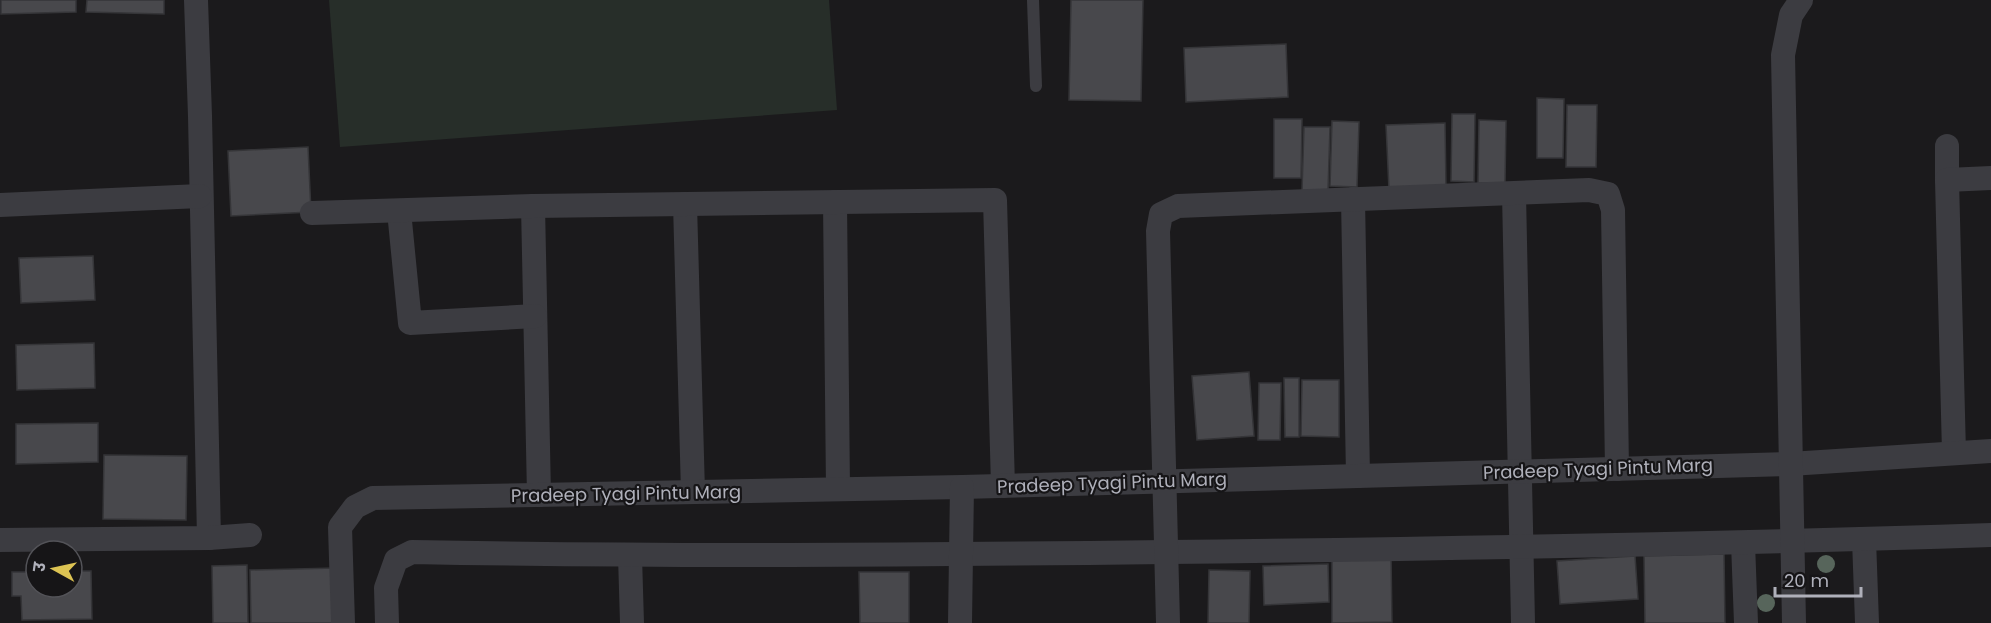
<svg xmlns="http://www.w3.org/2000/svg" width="1991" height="623" font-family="Poppins,'Noto Sans Devanagari',sans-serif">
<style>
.green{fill:#272e29}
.building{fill:#48484c;stroke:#353538;stroke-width:1.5}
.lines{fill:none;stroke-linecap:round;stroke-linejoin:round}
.service{stroke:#3c3c41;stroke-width:12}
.minor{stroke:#3c3c41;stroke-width:24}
.tree{fill:#57655b}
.labels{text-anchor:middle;stroke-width:4.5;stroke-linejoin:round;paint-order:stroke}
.street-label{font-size:18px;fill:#afb0ba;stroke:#161517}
</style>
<rect width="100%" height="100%" fill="#1b1a1c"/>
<path class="green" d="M329,0H829L837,110L340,147Z"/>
<g class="building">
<path d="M1,0H76V12L1,14Z"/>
<path d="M87,0H164V14L86,12Z"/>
<path d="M1071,0H1143L1141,101L1069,100Z"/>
<path d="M1286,44L1288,97L1186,102L1184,48Z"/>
<path d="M1537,98L1564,99L1563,158H1537Z"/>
<path d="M1567,105H1597L1596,167H1566Z"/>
<path d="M1452,114H1475L1474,182L1451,181Z"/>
<path d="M1274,119H1302L1301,178H1274Z"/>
<path d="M1479,120L1506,121L1505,183H1478Z"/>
<path d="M1332,121L1359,122L1357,187L1330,186Z"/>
<path d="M1445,123L1446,188L1389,190L1386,125Z"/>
<path d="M1304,127H1330L1328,191L1302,190Z"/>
<path d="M308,147L311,212L231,216L228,151Z"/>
<path d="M93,256L95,300L21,303L19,258Z"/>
<path d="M94,343L95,388L17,390L16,345Z"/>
<path d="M1249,372L1254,436L1197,440L1192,376Z"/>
<path d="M1284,378H1299V437H1285Z"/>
<path d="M1302,380H1339V437L1301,436Z"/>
<path d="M1259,383H1281L1280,440H1258Z"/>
<path d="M98,423V462L16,464V424Z"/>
<path d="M104,455L187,456L186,520L103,519Z"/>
<path d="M1724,554L1725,623H1645L1644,556Z"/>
<path d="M1391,555L1392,622L1332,623V556Z"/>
<path d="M1635,556L1638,599L1560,604L1557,561Z"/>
<path d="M1328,564L1329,602L1264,605L1263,566Z"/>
<path d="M247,565L248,623H213L212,566Z"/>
<path d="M335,568L336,623H251L250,570Z"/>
<path d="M1209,570L1250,571L1249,623H1208Z"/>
<path d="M72,571H91L92,619L22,620L21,596H12V572H36V587H72Z"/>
<path d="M859,572H909V623H860Z"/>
</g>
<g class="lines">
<path class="service" d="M1033,0L1036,86"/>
<g class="minor">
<path d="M196,0L200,116L209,538"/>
<path d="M1947,146V180"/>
<path d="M1514,194L1523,623"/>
<path d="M1353,199L1358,476"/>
<path d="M835,202L838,489"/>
<path d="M685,204L693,492"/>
<path d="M0,205L200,196"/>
<path d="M533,206L539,495"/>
<path d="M399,211L410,323L535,316"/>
<path d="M312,213L533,206L995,200L1003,486"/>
<path d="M1954,453L1947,180L1991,178"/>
<path d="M1864,539L1867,623"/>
<path d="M0,540L209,538L250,535"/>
<path d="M1743,543L1746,623"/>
<path d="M630,556L632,623"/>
<path d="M343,623L340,527L355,507L373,498L962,487L1790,464L1991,451"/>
<path d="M387,623L386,588L396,560L412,552C664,557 915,555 1166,552C1441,549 1716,544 1991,535"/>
<path d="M960,623L962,487"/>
<path d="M1168,623L1158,231L1161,214L1178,206L1589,190L1608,194L1613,210L1617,469"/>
<path d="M1794,623L1783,55L1791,15L1801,0"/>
</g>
</g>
<g class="tree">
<circle cx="1826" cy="564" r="9"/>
<circle cx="1766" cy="603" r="9"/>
</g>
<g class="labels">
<g class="street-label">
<text transform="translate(1598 469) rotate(-2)" y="6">Pradeep Tyagi Pintu Marg</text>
<text transform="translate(1112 483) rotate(-2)" y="6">Pradeep Tyagi Pintu Marg</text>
<text transform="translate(626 494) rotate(-1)" y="6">Pradeep Tyagi Pintu Marg</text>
</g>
</g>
<g transform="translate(54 569) rotate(278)"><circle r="28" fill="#161517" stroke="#535358" stroke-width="1.5"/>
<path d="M0-4.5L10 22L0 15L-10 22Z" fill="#dcc353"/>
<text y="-9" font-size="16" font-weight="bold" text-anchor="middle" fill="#afb0ba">उ</text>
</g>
<path d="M1775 587v9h86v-9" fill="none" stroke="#afb0ba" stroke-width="3"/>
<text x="1784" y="587" font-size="18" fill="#afb0ba" stroke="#161517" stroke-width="4.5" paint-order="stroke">20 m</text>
</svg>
